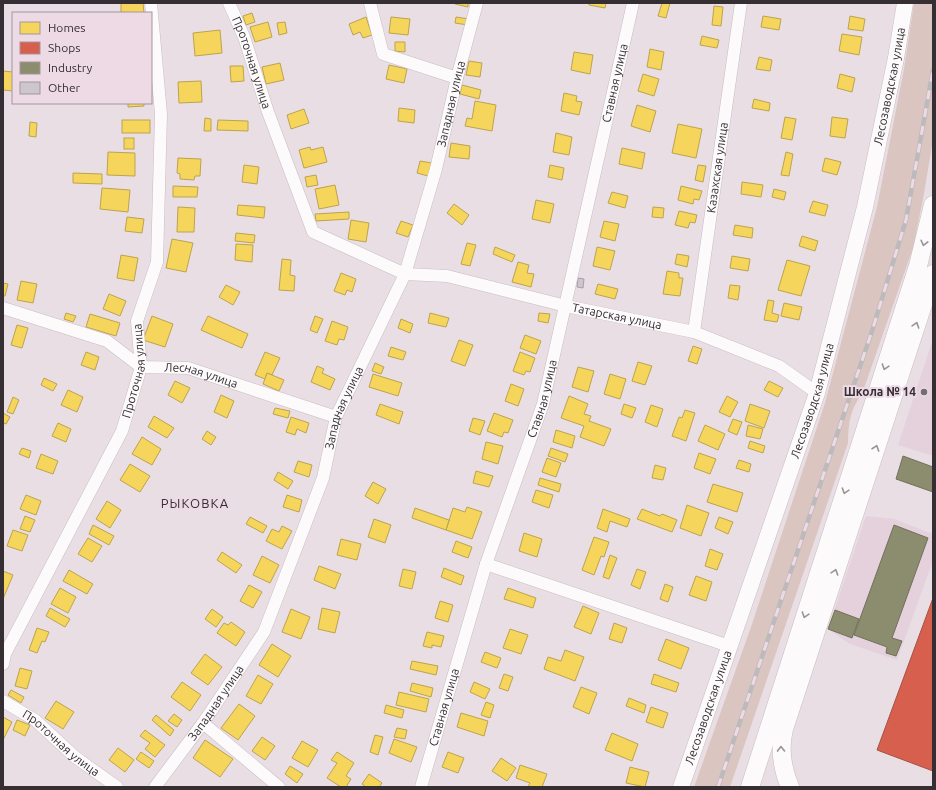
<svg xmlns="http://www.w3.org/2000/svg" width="936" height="790" font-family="Ubuntu,sans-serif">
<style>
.built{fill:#e4d1dc}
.green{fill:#dac5c0}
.homes{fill:#f6d55c;stroke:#bca34f}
.shops{fill:#d6604d;stroke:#a65145}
.industry{fill:#8c8c6e;stroke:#72705c}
.building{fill:#cdc6cc;stroke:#a7a0a6}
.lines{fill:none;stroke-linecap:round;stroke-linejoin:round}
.street-casing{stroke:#c6bdc2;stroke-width:13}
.secondary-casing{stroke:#c6bdc2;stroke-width:17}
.primary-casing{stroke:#c6bdc2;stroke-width:19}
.street{stroke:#fcfafb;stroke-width:12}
.secondary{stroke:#fcfafb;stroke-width:16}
.primary{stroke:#fcfafb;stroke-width:18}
.rail-casing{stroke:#bdbabc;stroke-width:4.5}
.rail{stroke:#eddae5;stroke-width:3;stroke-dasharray:9;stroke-linecap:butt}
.oneway{stroke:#989496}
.poi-dot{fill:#746c70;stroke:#eddae5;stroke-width:1.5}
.labels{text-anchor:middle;stroke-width:4;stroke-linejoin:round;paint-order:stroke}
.street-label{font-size:12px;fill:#352e32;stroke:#eddae5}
.poi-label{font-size:12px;font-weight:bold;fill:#352e32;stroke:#eddae5;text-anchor:end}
.neighbourhood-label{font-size:13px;letter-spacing:1px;fill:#352e32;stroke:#eddae5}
</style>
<rect width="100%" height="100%" fill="#e9dee4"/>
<g class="built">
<path d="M933,339V456L898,445Z"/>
<path d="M866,516L894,519L933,534V561L897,660L850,644L828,629Z"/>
</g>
<path class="green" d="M914,3H933V140L923,199L913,248L862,394C850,409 848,425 848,443L730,787H694L751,627L825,403L877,207L904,69Z"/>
<g class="homes">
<path d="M121,3H143L144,13H121Z"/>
<path d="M455,3H468V7L455,4Z"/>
<path d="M589,3H606L605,8L589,5Z"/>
<path d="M662,3H670L666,18L658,16Z"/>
<path d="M714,6L723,7L721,26L712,25Z"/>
<path d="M252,13L255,22L246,25L243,16Z"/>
<path d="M763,16L781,19L779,30L761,27Z"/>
<path d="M850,16L865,19L863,31L848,29Z"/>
<path d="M366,17L372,35L363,38L360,32L353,35L349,24Z"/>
<path d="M391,17L410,19L408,35L389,33Z"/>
<path d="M456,17L469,19L468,25L455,23Z"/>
<path d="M268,22L272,37L255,42L250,27Z"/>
<path d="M285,22L287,33L279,35L277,23Z"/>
<path d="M220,30L222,53L195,56L193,33Z"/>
<path d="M842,34L862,37L859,55L839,51Z"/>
<path d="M702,36L719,40L717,48L700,45Z"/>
<path d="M395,42H405V52L395,51Z"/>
<path d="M650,49L664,52L661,70L647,67Z"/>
<path d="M574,52L593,55L590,74L571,70Z"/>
<path d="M759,57L772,60L770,71L756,69Z"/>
<path d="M469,61L482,63L480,77L466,75Z"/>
<path d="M280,63L284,80L266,84L262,67Z"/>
<path d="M389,65L407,69L404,83L386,79Z"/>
<path d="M230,66H243L244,81L231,82Z"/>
<path d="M3,71L13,72V91L3,90Z"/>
<path d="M643,74L659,79L654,96L638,91Z"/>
<path d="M840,74L855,78L852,92L837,88Z"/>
<path d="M201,81L202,102L179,103L178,82Z"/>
<path d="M462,85L481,90L479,99L460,94Z"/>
<path d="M564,93L577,96L576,101L582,102L579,115L561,111Z"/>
<path d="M754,99L770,103L769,111L752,108Z"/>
<path d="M475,101L496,105L492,131L465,126L467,118L472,119Z"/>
<path d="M128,103H144V106L128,107Z"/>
<path d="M637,105L656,111L650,132L631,126Z"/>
<path d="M399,108L415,110L414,123L398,121Z"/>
<path d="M304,109L309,123L291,129L287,115Z"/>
<path d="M785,117L796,119L792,140L781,138Z"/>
<path d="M832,117L848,119L845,138L830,136Z"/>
<path d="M205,118L211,119V131H204Z"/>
<rect x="122" y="120" width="28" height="13"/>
<path d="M218,120L248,121V131L217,130Z"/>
<path d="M30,122L37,123L36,137L29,136Z"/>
<path d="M678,124L702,129L696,158L672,153Z"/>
<path d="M556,133L572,137L569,155L553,152Z"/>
<rect x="124" y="138" width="10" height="11"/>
<path d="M451,143L470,146L469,159L449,157Z"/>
<path d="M310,147L311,150L323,147L327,162L304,168L299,150Z"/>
<path d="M622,148L645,153L642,169L619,164Z"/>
<path d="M108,152L135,153V176L107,175Z"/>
<path d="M786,152L793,154L789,176L781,175Z"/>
<path d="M178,158L201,159L200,176H195L194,180L180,179V174L177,173Z"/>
<path d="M825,158L841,162L837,175L822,171Z"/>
<path d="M420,161L432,163L428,176L417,173Z"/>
<path d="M244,165L259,167L257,184L242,182Z"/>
<path d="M550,165L564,168L562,180L548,177Z"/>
<path d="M698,165L706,166L703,182L695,180Z"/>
<path d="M73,173L102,174V184L73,183Z"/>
<path d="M316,175L318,185L307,187L305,177Z"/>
<path d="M742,182L763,185L761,197L741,194Z"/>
<path d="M335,185L339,205L319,209L315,189Z"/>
<path d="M173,186L198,187L197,197H173Z"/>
<path d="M681,186L702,191L699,200L694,199L693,204L678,200Z"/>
<path d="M102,188L130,190L128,212L100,209Z"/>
<path d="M774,189L786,192L784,200L772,197Z"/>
<path d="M612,192L628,196L625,208L608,203Z"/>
<path d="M536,200L554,204L550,223L532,219Z"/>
<path d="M813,201L828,205L825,216L809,212Z"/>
<path d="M454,204L469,215L462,225L447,213Z"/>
<path d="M238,205L265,207L264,218L237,215Z"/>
<path d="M178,207L195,208L194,232H177Z"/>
<path d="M653,207L664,208L663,218L652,217Z"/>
<path d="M679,211L697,215L695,223L690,222L688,228L675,225Z"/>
<path d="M349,212V219L316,221L315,214Z"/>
<path d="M127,217L144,219L142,233L125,231Z"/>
<path d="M351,220L369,223L366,242L348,239Z"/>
<path d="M401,221L413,225L408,237L396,233Z"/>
<path d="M604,221L619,224L615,241L600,237Z"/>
<path d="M735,225L753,228L752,238L733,235Z"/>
<path d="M236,233L255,235L254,243L235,241Z"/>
<path d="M802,236L818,241L815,251L799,246Z"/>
<path d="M172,239L193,243L186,272L166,268Z"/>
<path d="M467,243L476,245L470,266L461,264Z"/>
<path d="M236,244L253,245L252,262L235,260Z"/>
<path d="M495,247L515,255L512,262L493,254Z"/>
<path d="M597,247L615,251L610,270L593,266Z"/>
<path d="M677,254L689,256L687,267L675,264Z"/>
<path d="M121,255L138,258L134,281L117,278Z"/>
<path d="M732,256L750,259L748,271L730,268Z"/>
<path d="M282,259L291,260L290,275L295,276L294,291L279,290Z"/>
<path d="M787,260L810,266L801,296L778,290Z"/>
<path d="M518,262L529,265L527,273L534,274L531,287L512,282Z"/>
<path d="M667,271L679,273V278H683L680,296L663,294Z"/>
<path d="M341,273L356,279L352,292L347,290L345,295L334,291Z"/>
<path d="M21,281L37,284L33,303L17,300Z"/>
<path d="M3,283L8,284L5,296H3Z"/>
<path d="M598,284L618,289L615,299L595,294Z"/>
<path d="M226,285L240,292L233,305L219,297Z"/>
<path d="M730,285L740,286L738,300L728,298Z"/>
<path d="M109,294L126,301L120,316L103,309Z"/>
<path d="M768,300L774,301L772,313L779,315L777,322L764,320Z"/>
<path d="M784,303L802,307L799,320L781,316Z"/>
<path d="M66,313L76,316L73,322L64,319Z"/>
<path d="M430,313L449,318L446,327L428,323Z"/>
<path d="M539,313L550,314L548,323L538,321Z"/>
<path d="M90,314L120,323L116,336L86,327Z"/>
<path d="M152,316L173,324L165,347L143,340Z"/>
<path d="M208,316L248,334L242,348L201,330Z"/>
<path d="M315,316L323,319L317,333L310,330Z"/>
<path d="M401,319L413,324L410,333L398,328Z"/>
<path d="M332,321L348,327L344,340L339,339L337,345L325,341Z"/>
<path d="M17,325L28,328L22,348L11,345Z"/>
<path d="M525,335L541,341L536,354L520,348Z"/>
<path d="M459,340L473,345L465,366L451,361Z"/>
<path d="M693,346L702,349L697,364L688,361Z"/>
<path d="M391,347L406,352L403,360L388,356Z"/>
<path d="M86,352L99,357L95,370L81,365Z"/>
<path d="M265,352L280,358L272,375L267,373L265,379L255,375Z"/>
<path d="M520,352L535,358L530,372L526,371L524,375L513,371Z"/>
<path d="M638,362L652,366L645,385L632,381Z"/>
<path d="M375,363L384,367L381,374L372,371Z"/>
<path d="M317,366L324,369L322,373L335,379L330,390L311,382Z"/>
<path d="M578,367L594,371L588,392L572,387Z"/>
<path d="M267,373L284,380L279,391L263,384Z"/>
<path d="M373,374L402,383L398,396L369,387Z"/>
<path d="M610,374L626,379L620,399L604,394Z"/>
<path d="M44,378L57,384L53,391L41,385Z"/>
<path d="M175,381L190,388L182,403L168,395Z"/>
<path d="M769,381L783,388L778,397L764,390Z"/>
<path d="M511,384L524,389L518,406L505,401Z"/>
<path d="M68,390L83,397L77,412L61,405Z"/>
<path d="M221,395L234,401L227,418L214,412Z"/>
<path d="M569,396L588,404L584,414L591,416L589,421L611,429L604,446L580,437L584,426L561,418Z"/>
<path d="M727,396L738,402L730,417L719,412Z"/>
<path d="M13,397L19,400L13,414L7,412Z"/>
<path d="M380,404L403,412L399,424L376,415Z"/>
<path d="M624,404L636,408L632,418L621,414Z"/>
<path d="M750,404L770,411L764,428L745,421Z"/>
<path d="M651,405L663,409L657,427L645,422Z"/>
<path d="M275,408L290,411L288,418L273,414Z"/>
<path d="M685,410L695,413L686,441L672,436L679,417L682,418Z"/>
<path d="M3,413L10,417L6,424L3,423Z"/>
<path d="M494,413L513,420L508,433L504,432L502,437L487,431Z"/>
<path d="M154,416L174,428L167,438L148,427Z"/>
<path d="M291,417L309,423L306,433L297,429L295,435L286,432Z"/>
<path d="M473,418L485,421L480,435L469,431Z"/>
<path d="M733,419L742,422L737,435L728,431Z"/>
<path d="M58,423L71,429L66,442L52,436Z"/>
<path d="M705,425L725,434L718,450L698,441Z"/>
<path d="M748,425L763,429L760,439L746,436Z"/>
<path d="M556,430L575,436L572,448L553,442Z"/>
<path d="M207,431L216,437L211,445L202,439Z"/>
<path d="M142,437L161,449L152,465L132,454Z"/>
<path d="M750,441L765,446L763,453L748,448Z"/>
<path d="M486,442L503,446L498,464L482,459Z"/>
<path d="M22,448L31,451L29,458L19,454Z"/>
<path d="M551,448L568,454L565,462L548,456Z"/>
<path d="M699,453L716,459L710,474L694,468Z"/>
<path d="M41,454L58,461L53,474L36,468Z"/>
<path d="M547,458L561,463L556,477L542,472Z"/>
<path d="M739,460L751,464L749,472L736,468Z"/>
<path d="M298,461L312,465L309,477L294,472Z"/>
<path d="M130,464L150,476L140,492L120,480Z"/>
<path d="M655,465L666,468L663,480L652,478Z"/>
<path d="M476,471L493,476L489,487L473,483Z"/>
<path d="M278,472L293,481L288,489L274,480Z"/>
<path d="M540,478L561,484L559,492L538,485Z"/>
<path d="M373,482L386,489L378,504L365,496Z"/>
<path d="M713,484L743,493L737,512L707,502Z"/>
<path d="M536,490L553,495L549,508L532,502Z"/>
<path d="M26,495L41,501L36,515L20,509Z"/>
<path d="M287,495L302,500L299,512L283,507Z"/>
<path d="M107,501L121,510L110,528L96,519Z"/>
<path d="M687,505L709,513L701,536L680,528Z"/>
<path d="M467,507L482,512L472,539L446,530L453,508L465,512Z"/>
<path d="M415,508L449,520L446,530L412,518Z"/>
<path d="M603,509L630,519L627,527L610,521L607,532L597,528Z"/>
<path d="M642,509L660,516L662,514L677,520L672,532L637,519Z"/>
<path d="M25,516L35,520L30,532L20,529Z"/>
<path d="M250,517L267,526L263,533L246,524Z"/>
<path d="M719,517L733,522L728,534L715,528Z"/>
<path d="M374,519L391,525L385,543L368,537Z"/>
<path d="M93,525L114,536L109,545L89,534Z"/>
<path d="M282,526L292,531L282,549L266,541L272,529L279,532Z"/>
<path d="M13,530L28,535L22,551L7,546Z"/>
<path d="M524,533L542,539L537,557L519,551Z"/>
<path d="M594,537L609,542L604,557L601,556L594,575L582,570Z"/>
<path d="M88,538L102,546L92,562L78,554Z"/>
<path d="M341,539L361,544L357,560L337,555Z"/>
<path d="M456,541L472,547L468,558L452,552Z"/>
<path d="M710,549L723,554L717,570L705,566Z"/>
<path d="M222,552L242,565L236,573L217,560Z"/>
<path d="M610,555L617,558L609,579L603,577Z"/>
<path d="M262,556L279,565L270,583L253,575Z"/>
<path d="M319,566L341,574L335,589L314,580Z"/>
<path d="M444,568L464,576L461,585L441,577Z"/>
<path d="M403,569L416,572L412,589L399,586Z"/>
<path d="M637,569L646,572L640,589L631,585Z"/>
<path d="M69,570L93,584L87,594L63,581Z"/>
<path d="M3,571L13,575L3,599Z"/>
<path d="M696,576L712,582L706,601L689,595Z"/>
<path d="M665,584L673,587L668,602L660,599Z"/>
<path d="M249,585L262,592L253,608L240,601Z"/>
<path d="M60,588L76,597L68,613L51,604Z"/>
<path d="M508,588L536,598L533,608L504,599Z"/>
<path d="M440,601L453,605L448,622L435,618Z"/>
<path d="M583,606L599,613L591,634L574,627Z"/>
<path d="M50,608L70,619L65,627L46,616Z"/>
<path d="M322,608L340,612L335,633L318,629Z"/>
<path d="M212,609L223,617L216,627L205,619Z"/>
<path d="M291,609L310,617L301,639L282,632Z"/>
<path d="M231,622L245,632L236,646L217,633L224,623L228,625Z"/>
<path d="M614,623L627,628L622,643L609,639Z"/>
<path d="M37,628L49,632L45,642L42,641L37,653L29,650Z"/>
<path d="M510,629L528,635L521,654L503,648Z"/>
<path d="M427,632L444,636L441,647L432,645V648L423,646Z"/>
<path d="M666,639L689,648L681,669L658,660Z"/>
<path d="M272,644L291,656L278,677L259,665Z"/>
<path d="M565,650L584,657L575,681L544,669L548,657L561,661Z"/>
<path d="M485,652L501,658L497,668L481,662Z"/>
<path d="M205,654L222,667L208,685L191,673Z"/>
<path d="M412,661L438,666L436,675L410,669Z"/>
<path d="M20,668L32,671L27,689L15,686Z"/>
<path d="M504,674L513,677L508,691L499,688Z"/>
<path d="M654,674L679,683L676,692L651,684Z"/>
<path d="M258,675L273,684L261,704L246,696Z"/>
<path d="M182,682L201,695L190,711L171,697Z"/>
<path d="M474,682L490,689L485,699L470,692Z"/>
<path d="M412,683L433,688L431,697L410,691Z"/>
<path d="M581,687L597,693L589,714L573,707Z"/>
<path d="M11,690L24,697L21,703L8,695Z"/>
<path d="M399,692L429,699L426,712L396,705Z"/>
<path d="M629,698L646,705L644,713L626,706Z"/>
<path d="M56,701L74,712L63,729L45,718Z"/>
<path d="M486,702L494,705L490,718L481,715Z"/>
<path d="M239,704L255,716L238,740L221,728Z"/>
<path d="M386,705L404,710L402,718L384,713Z"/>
<path d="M651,707L668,713L663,728L646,722Z"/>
<path d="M461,713L488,721L484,736L457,727Z"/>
<path d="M174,714L182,720L177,727L168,721Z"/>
<path d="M156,715L174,730L170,736L152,720Z"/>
<path d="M3,717L12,722L3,740Z"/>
<path d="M17,720L30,725L25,736L13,730Z"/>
<path d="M397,728L407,730L405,739L394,737Z"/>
<path d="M145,730L165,745L155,757L145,749L150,743L140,736Z"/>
<path d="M612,733L638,744L632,761L605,750Z"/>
<path d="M375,735L383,737L378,755L370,752Z"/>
<path d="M262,737L275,746L265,760L252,751Z"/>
<path d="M394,739L417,747L411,762L389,753Z"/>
<path d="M205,740L233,759L220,777L193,758Z"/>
<path d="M302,741L318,750L308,767L292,758Z"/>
<path d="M118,748L134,760L125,772L109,760Z"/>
<path d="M141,752L154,761L149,768L136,759Z"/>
<path d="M337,752L354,763L346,776L351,779L346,787H341L327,778L337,763L331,760Z"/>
<path d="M448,752L464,758L458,773L442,767Z"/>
<path d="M501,758L516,768L507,781L492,771Z"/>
<path d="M520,765L547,774L542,787H528L530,783L516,778Z"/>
<path d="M290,766L303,774L297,783L285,774Z"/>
<path d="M630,767L649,772L645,787L626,783Z"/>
<path d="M369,774L382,783L379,787H366L362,784Z"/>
</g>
<path class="shops" d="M933,598V771L877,750Z"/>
<g class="industry">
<path d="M903,456L933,467V492L896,479Z"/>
<path d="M894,525L928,538L892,638L902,641L896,656L886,653L887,647L854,635Z"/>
<path d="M835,610L859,619L852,638L828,629Z"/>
</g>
<path class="building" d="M578,278L584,279L583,288L577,287Z"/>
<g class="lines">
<g class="street-casing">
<g id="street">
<path id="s1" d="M229,3L244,37L268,112L313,232L405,274L447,276L566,306L694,332L779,366L817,393"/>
<path d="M370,3L383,54L457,78"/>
<path id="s2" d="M3,308L107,341L141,367L188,368L336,417"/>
<path id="s3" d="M694,332L741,3"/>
<path d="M486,564L729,646"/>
<path id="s4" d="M3,664L5,654L122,431L141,367L137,321L157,262L161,114L151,3"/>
<path id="s5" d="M3,701L35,720L75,757L117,787"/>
<path d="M203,723L279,787"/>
<path id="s6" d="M155,787L203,723L264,632L323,478L336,417L405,274L436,169L457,78L477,3"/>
<path id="s7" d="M421,787L486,564L543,404L633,3"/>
</g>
</g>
<g class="secondary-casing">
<g id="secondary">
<path id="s8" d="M681,787L817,393L865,207L896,58L905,3"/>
</g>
</g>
<g class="primary-casing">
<g id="primary">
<path d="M750,787L918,266L933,205"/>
<path d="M790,787C782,768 779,749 784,729L933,274"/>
</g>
</g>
<use href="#street" class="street"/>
<use href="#secondary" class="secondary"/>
<use href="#primary" class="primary"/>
<g class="rail-casing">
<path id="rail" d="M718,787L873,328L906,220L933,70"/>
</g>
<use href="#rail" class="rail"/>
</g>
<defs><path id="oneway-chevron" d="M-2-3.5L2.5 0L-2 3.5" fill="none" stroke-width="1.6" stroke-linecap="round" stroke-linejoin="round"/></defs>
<g class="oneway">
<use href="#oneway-chevron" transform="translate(924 243) rotate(104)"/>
<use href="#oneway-chevron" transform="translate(916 325) rotate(-72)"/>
<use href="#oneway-chevron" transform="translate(885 367) rotate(108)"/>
<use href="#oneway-chevron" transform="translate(876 448) rotate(-71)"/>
<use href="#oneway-chevron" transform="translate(845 491) rotate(108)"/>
<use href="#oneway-chevron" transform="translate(835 572) rotate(-72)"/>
<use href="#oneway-chevron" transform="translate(805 615) rotate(108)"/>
<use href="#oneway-chevron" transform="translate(781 749) rotate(-91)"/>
</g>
<circle class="poi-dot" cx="924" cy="392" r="4"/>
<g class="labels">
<g class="street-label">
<text dy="4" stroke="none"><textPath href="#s1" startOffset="64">Проточная улица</textPath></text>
<text dy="4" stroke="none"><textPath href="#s7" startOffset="731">Ставная улица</textPath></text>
<text dy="4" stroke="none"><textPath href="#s8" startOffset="732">Лесозаводская улица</textPath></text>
<text dy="4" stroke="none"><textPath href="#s6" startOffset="752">Западная улица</textPath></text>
<text dy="4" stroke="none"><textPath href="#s3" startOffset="166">Казахская улица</textPath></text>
<text dy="4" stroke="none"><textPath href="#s1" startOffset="562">Татарская улица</textPath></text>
<text dy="4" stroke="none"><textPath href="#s4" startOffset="324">Проточная улица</textPath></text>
<text dy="4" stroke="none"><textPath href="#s2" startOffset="213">Лесная улица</textPath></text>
<text dy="4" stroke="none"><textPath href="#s7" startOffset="407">Ставная улица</textPath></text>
<text dy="4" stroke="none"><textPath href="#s8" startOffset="408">Лесозаводская улица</textPath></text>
<text dy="4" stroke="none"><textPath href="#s6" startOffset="428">Западная улица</textPath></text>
<text dy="4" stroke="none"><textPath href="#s6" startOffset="104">Западная улица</textPath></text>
<text dy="4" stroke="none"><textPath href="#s8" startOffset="84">Лесозаводская улица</textPath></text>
<text dy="4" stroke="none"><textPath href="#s7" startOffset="83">Ставная улица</textPath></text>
<text dy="4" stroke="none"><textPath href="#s5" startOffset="72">Проточная улица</textPath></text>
</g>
<g class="poi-label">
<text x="916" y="396">Школа № 14</text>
</g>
<g class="neighbourhood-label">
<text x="195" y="508">РЫКОВКА</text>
</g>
</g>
<rect width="936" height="790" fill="none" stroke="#352e32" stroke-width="8"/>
<rect x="12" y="12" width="140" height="92" fill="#eddae5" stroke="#a3959d"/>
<rect x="20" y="22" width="20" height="12" fill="#f6d55c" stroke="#a3959d"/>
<text x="48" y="32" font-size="12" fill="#352e32">Homes</text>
<rect x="20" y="42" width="20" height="12" fill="#d6604d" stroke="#a3959d"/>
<text x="48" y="52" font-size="12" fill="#352e32">Shops</text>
<rect x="20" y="62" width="20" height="12" fill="#8c8c6e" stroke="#a3959d"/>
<text x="48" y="72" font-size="12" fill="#352e32">Industry</text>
<rect x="20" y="82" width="20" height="12" fill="#cdc6cc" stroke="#a3959d"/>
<text x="48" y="92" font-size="12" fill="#352e32">Other</text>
</svg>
